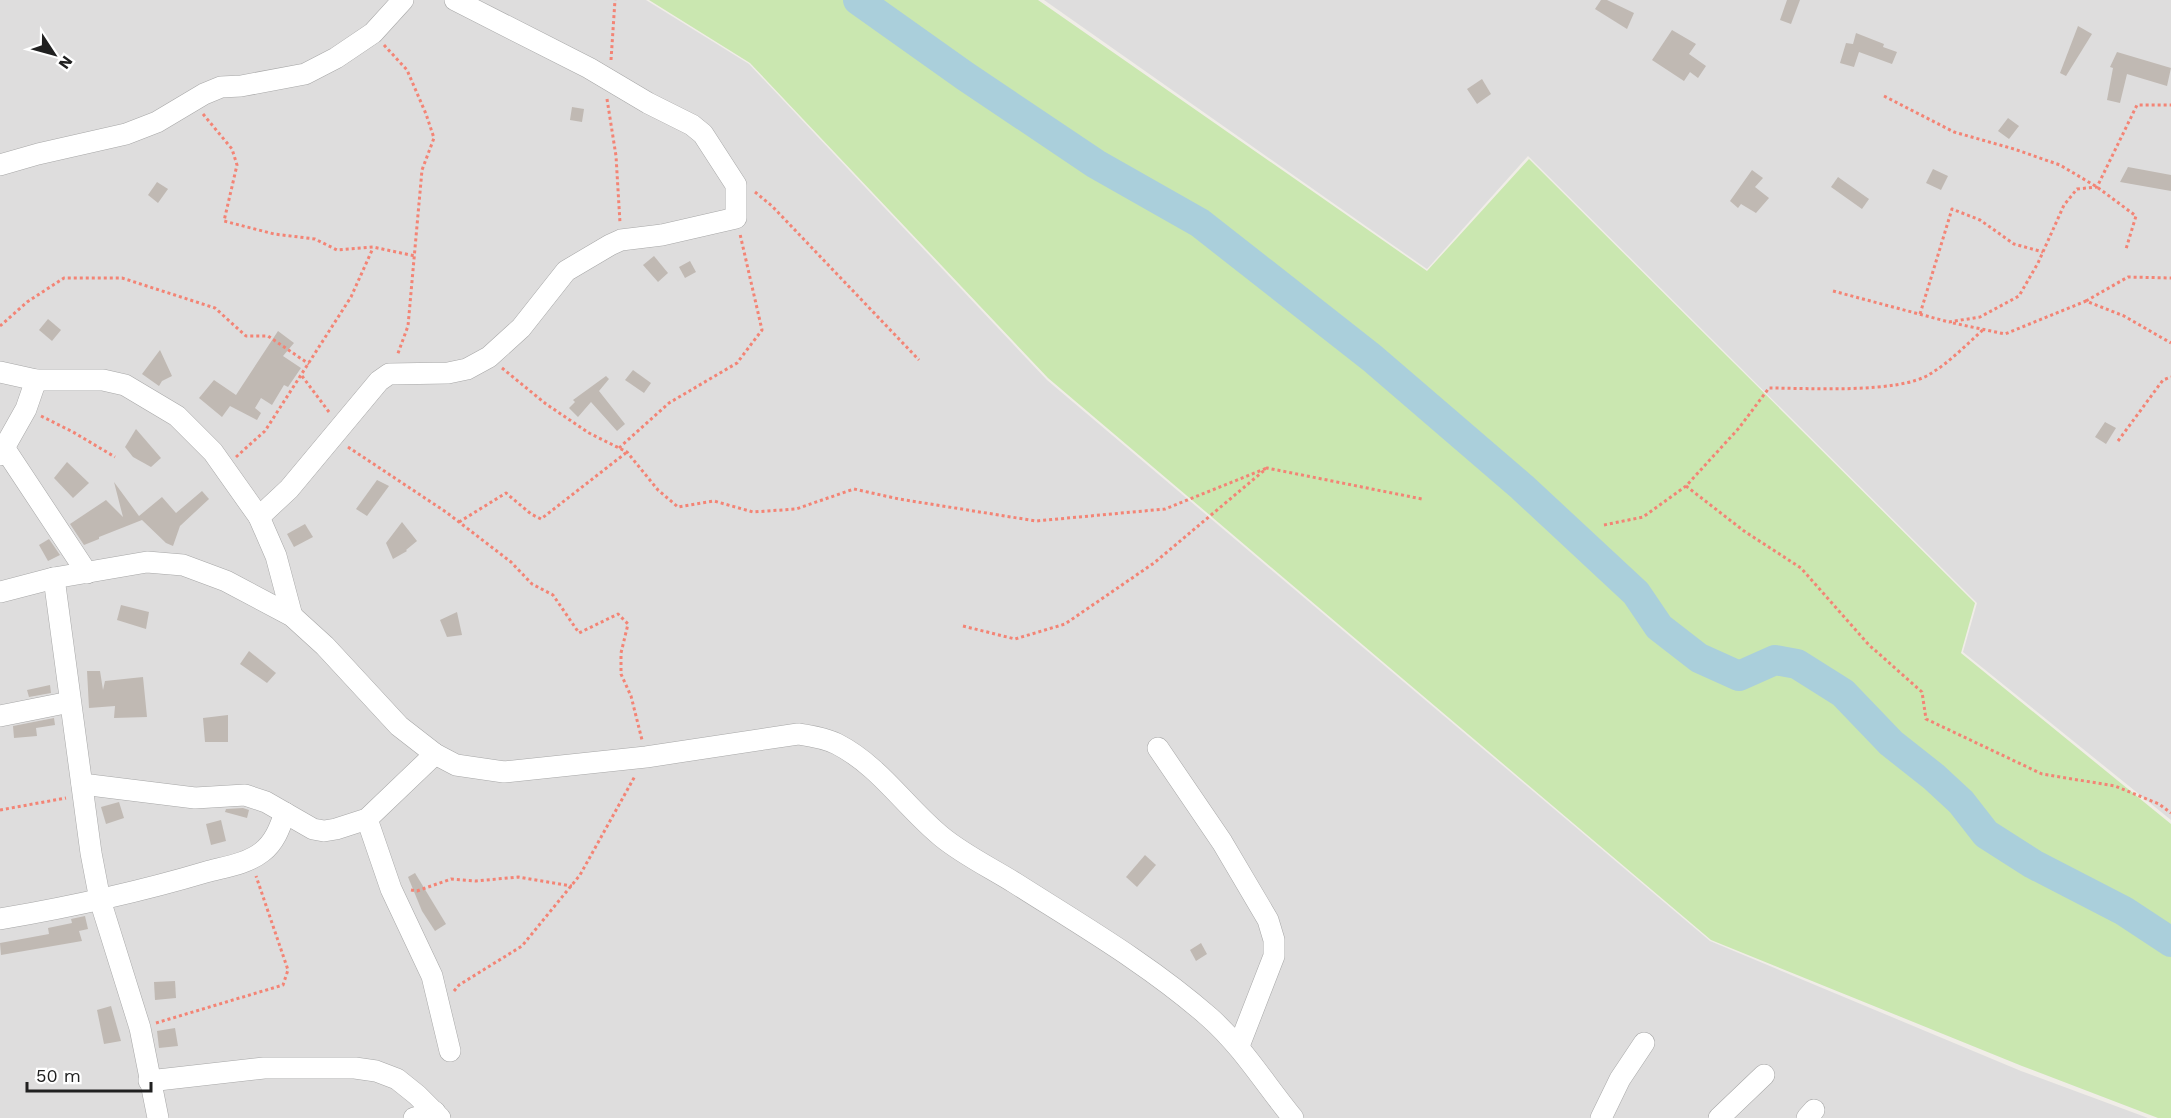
<svg xmlns="http://www.w3.org/2000/svg" width="2171" height="1118" font-family="'Work Sans',sans-serif">
<style>
.residential{fill:#dedddd}
.grass{fill:#cae7b0}
.lines{fill:none;stroke-linecap:round;stroke-linejoin:round}
.river{stroke:#aacfdb;stroke-width:30}
.building{fill:#c0b9b3}
.minor-casing{stroke:#a7a7a7;stroke-width:22}
.path{stroke:#f38475;stroke-width:3;stroke-dasharray:3 3;stroke-linecap:butt}
.minor{stroke:#fff;stroke-width:21}
</style>
<rect width="100%" height="100%" fill="#f0ede7"/>
<g class="residential">
<path d="M0,0H646L749,64L1047,380L1710,941L2021,1071L2148,1118H0Z"/>
<path d="M1044,0H2171V820L1963,652L1977,603L1528,156L1427,269Z"/>
</g>
<path class="grass" d="M649,0H1038L1427,271L1529,159L1975,603L1961,653L2171,824V1118H2158L2022,1066L1711,940L1048,378L750,63Z"/>
<g class="lines">
<path class="river" d="M858,0L965,76L1096,164L1200,223L1372,358L1522,487L1636,593L1659,627L1699,658L1739,676L1775,660L1797,664L1843,693L1891,743L1934,777L1961,802L1986,834L2033,864L2124,911L2171,942"/>
</g>
<g class="building">
<path d="M1601,0H1607L1634,13L1627,29L1595,9Z"/>
<path d="M1787,0H1800L1791,24L1780,20Z"/>
<path d="M2078,26L2092,34L2066,76L2060,73Z"/>
<path d="M1672,30L1696,44L1689,54L1706,66L1698,78L1690,72L1684,81L1652,60Z"/>
<path d="M1856,33L1884,44L1883,47L1897,52L1892,64L1859,52L1854,67L1840,63L1846,43L1853,44Z"/>
<path d="M2117,52L2171,68L2167,86L2127,74L2120,103L2107,100L2113,68L2110,67Z"/>
<path d="M1482,79L1491,94L1477,104L1467,89Z"/>
<path d="M572,107L584,109L582,122L570,120Z"/>
<path d="M2008,118L2019,126L2009,139L1998,131Z"/>
<path d="M2128,167L2171,175V191L2120,182Z"/>
<path d="M1933,169L1948,176L1941,190L1926,183Z"/>
<path d="M1752,170L1763,178L1755,187L1769,198L1756,213L1741,204L1738,208L1730,201Z"/>
<path d="M1838,177L1869,199L1862,209L1831,187Z"/>
<path d="M157,182L168,189L158,203L148,195Z"/>
<path d="M654,256L668,273L658,282L643,265Z"/>
<path d="M690,261L696,272L685,278L679,267Z"/>
<path d="M48,319L61,330L52,341L39,330Z"/>
<path d="M278,331L294,343L283,356L301,368L288,387L284,385L272,405L261,398L255,408L261,413L257,420L230,406L222,417L199,398L214,380L236,395Z"/>
<path d="M160,350L172,376L162,381L159,386L142,374Z"/>
<path d="M633,370L651,383L644,393L625,380Z"/>
<path d="M606,376L609,379L599,391L625,424L617,431L591,402L578,417L569,408L575,402L573,400Z"/>
<path d="M2105,422L2116,428L2106,444L2095,437Z"/>
<path d="M136,429L161,458L151,467L133,457L125,447Z"/>
<path d="M67,462L89,483L73,498L54,478Z"/>
<path d="M377,480L389,486L367,516L356,509Z"/>
<path d="M114,482L139,516L162,497L176,513L202,491L209,499L180,526L173,546L166,543L142,520L99,537V539L84,545L70,524L106,500L123,517Z"/>
<path d="M402,522L417,541L406,550L407,551L393,559L386,543Z"/>
<path d="M305,524L313,537L294,547L287,534Z"/>
<path d="M49,539L60,555L48,561L39,545Z"/>
<path d="M121,605L149,612L146,629L117,620Z"/>
<path d="M457,612L462,635L447,637L440,620Z"/>
<path d="M249,651L276,673L267,683L240,664Z"/>
<path d="M87,671H100L103,690L105,681L143,677L147,717L114,718L115,706L89,708Z"/>
<path d="M50,685L51,693L29,697L27,690Z"/>
<path d="M228,715V742H205L203,718Z"/>
<path d="M54,718L55,725L36,728L37,736L14,738L13,726Z"/>
<path d="M119,802L124,818L106,824L101,807Z"/>
<path d="M243,808L249,810L247,818L225,812L226,809Z"/>
<path d="M221,820L226,841L211,845L206,824Z"/>
<path d="M1145,855L1156,865L1137,887L1126,877Z"/>
<path d="M415,873L446,924L435,931L422,911L408,877Z"/>
<path d="M85,916L88,929L79,931L82,941L1,955L0,943L49,934L48,928L72,923L71,919Z"/>
<path d="M1201,943L1207,954L1196,961L1190,950Z"/>
<path d="M175,981L176,998L155,1000L154,982Z"/>
<path d="M111,1006L121,1041L104,1044L97,1010Z"/>
<path d="M175,1028L178,1046L159,1048L157,1031Z"/>
</g>
<g class="lines">
<g class="minor-casing">
<g id="minor">
<path d="M0,165L38,154L126,134L157,122L204,94L221,87L241,86L305,74L336,58L373,33L403,0"/>
<path d="M0,372L36,380H103L125,385L177,416L213,452L259,517L276,556L292,616"/>
<path d="M5,449L87,573"/>
<path d="M0,455L26,409L36,380"/>
<path d="M259,517L289,489L379,381L389,374L448,373L467,369L489,357L521,328L566,271L610,245L621,240L662,235L736,218V185L703,134L692,125L648,103L589,68L455,0"/>
<path d="M54,578L91,853L100,900L140,1028L158,1118"/>
<path d="M0,592L54,578L147,562L183,565L226,581L292,616L325,646L399,726L435,754L456,765L504,772L646,757L798,734C811,736 825,738 837,744C880,766 906,808 942,837C964,855 991,868 1015,883C1081,925 1150,965 1209,1017C1242,1046 1265,1084 1293,1118"/>
<path d="M0,716L70,702"/>
<path d="M1158,748L1222,842L1268,920L1274,940V956L1239,1046"/>
<path d="M82,784L195,798L245,795L266,802L313,829L324,831L336,829L367,819L435,754"/>
<path d="M367,819L391,889L432,976L450,1051"/>
<path d="M0,919C70,907 139,892 206,872C224,867 247,864 262,852C275,842 280,827 285,813"/>
<path d="M149,1081L264,1068H355L376,1071L397,1079L417,1095L440,1118"/>
<path d="M414,1118L435,1112"/>
<path d="M1601,1118L1620,1079L1644,1043"/>
<path d="M1719,1118L1764,1075"/>
<path d="M1807,1118L1814,1110"/>
</g>
</g>
<g class="path">
<path d="M384,45L407,70L426,114L434,138L422,170L408,326L397,356"/>
<path d="M611,60L615,0"/>
<path d="M1884,96L1954,132L2014,149L2060,165L2097,187L2136,216L2126,249"/>
<path d="M607,99L616,156L620,223"/>
<path d="M203,114L232,149L237,165L224,221L274,234L315,239L337,250L373,247L415,256"/>
<path d="M755,192L772,206L919,360"/>
<path d="M1833,291L1949,322L1980,317L2019,296L2038,263L2064,205L2077,189L2097,187L2137,105H2171"/>
<path d="M2086,301L2128,277L2171,278"/>
<path d="M1920,314L1952,209L1980,220L2014,244L2043,252"/>
<path d="M1953,323L2005,334L2086,301L2124,316L2171,343"/>
<path d="M0,326L27,302L64,278H122L215,308L246,336H268L309,364"/>
<path d="M502,368L546,404L589,433L627,452L658,490L678,507L714,501L753,512L796,509L854,489L899,499L1036,521L1165,509L1267,468"/>
<path d="M302,376L329,412"/>
<path d="M41,416L73,432L115,457"/>
<path d="M2118,441L2163,380L2171,377"/>
<path d="M348,447L446,512L511,562L532,584L553,595L579,633L618,614L628,624L621,653V674L631,696L642,740"/>
<path d="M619,448L669,403L737,363L762,330L740,234"/>
<path d="M236,457L265,431L351,297L373,248"/>
<path d="M1686,486L1744,531L1801,568L1869,645L1922,692L1926,719L2042,774L2115,786L2159,804L2171,813"/>
<path d="M459,522L506,493L531,514L541,519L627,452"/>
<path d="M1604,525L1643,517L1686,486L1739,428L1769,388C1808,388 1899,394 1930,374C1950,362 1967,344 1984,329"/>
<path d="M963,626L1015,639L1065,624L1154,563L1267,468L1422,499"/>
<path d="M0,810L66,798"/>
<path d="M411,890L417,891L451,879L476,881L518,877L572,886"/>
<path d="M454,991L459,985L522,946L580,875L635,776"/>
<path d="M156,1023L283,985L288,970L256,876"/>
</g>
<use href="#minor" class="minor"/>
</g>
<g transform="translate(54 54) rotate(126)" stroke="#ffffff" stroke-width="4.5" paint-order="stroke">
<path d="M0-4.5L10 22L0 15L-10 22Z" fill="#202020"/>
<text y="-9" font-size="16" font-weight="bold" text-anchor="middle" fill="#202020">N</text>
</g>
<path d="M27 1082v9h124v-9" fill="none" stroke="#202020" stroke-width="3"/>
<text x="36" y="1082" font-size="18" fill="#202020" stroke="#ffffff" stroke-width="4.5" paint-order="stroke">50 m</text>
</svg>
